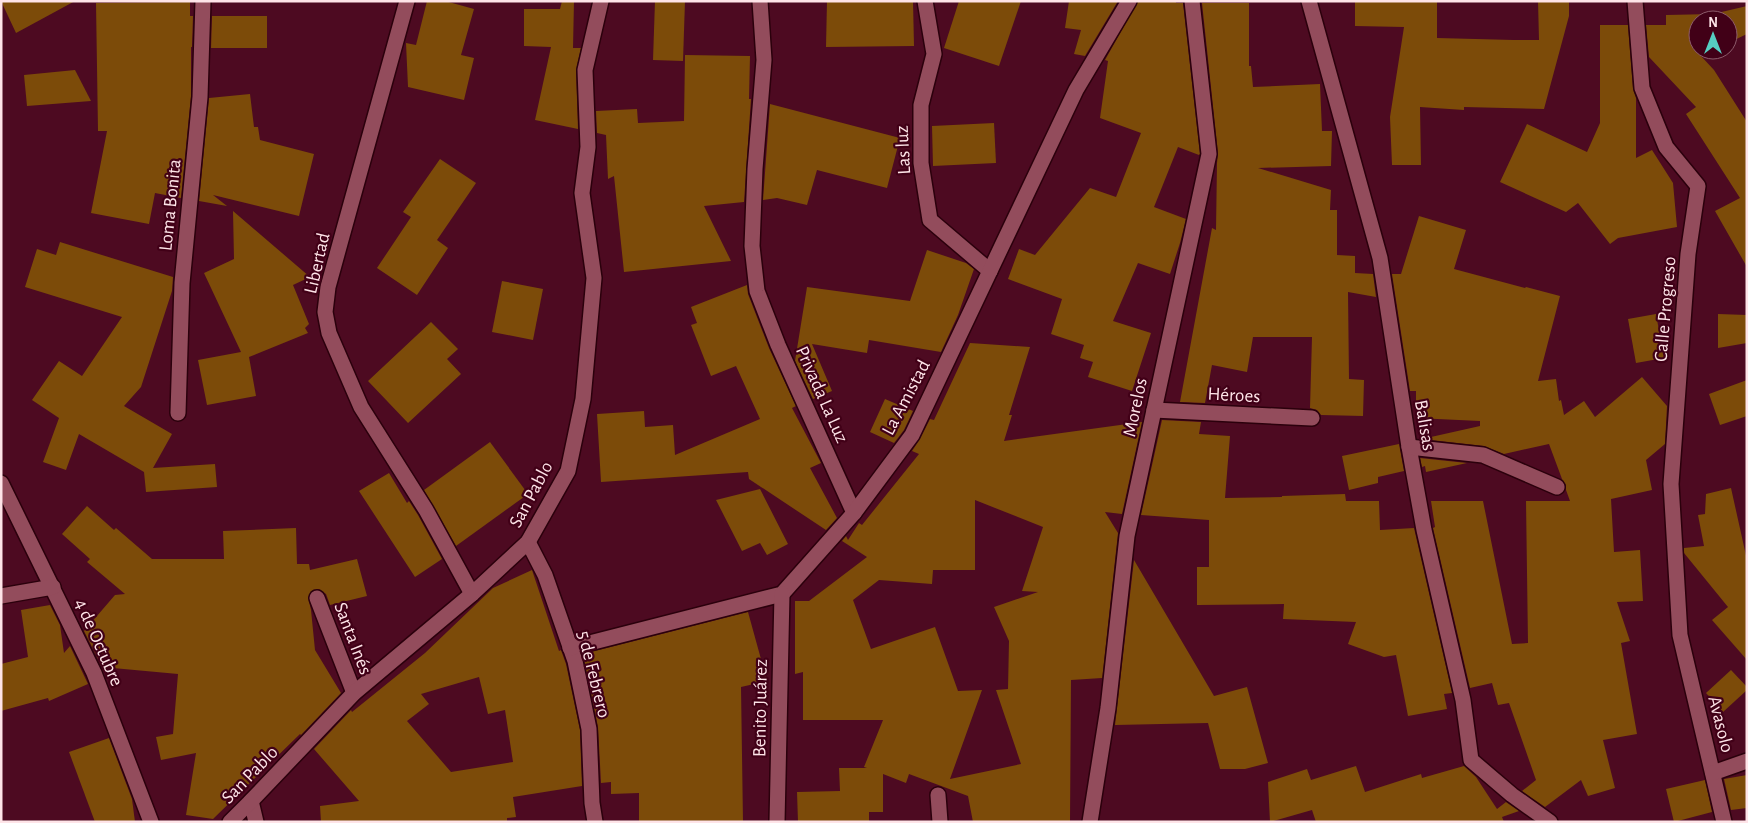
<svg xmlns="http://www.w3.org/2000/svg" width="1748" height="823" font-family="'Alegreya Sans',sans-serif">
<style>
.building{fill:#7c4b09;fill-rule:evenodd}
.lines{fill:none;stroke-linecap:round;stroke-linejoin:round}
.service-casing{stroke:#2b000c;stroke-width:18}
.minor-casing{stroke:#2b000c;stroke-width:18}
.service{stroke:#934c5c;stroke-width:15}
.minor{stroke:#934c5c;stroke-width:15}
.labels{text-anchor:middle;stroke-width:4.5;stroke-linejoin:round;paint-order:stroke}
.street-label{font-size:19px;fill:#fee4e8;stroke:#410017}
</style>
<rect width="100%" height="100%" fill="#4d0a21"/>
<g class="building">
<path d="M1,1H75L16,33Z"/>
<path d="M427,1H445L474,9L461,55L474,58L464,100L408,87L406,43L416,45Z"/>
<path d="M562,1H574L573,48H581L576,70L578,129L535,120L551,47L524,46V9H560Z"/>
<path d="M655,1H685L683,61L653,60Z"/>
<path d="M827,1H913L914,46L826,47Z"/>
<path d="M959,1H1021L999,66L944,48Z"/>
<path d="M1069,1H1118L1085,56L1074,54L1081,30L1065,28Z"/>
<path d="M1138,1H1176V3H1183L1200,154L1199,155L1178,147L1154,207L1186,219L1180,243L1170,274L1138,263L1113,321L1151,333L1132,391L1088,377L1093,362L1080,358L1084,345L1051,334L1062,299L1008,279L1019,249L1035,255L1090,188L1116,197L1141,133L1100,118L1108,61L1105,60Z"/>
<path d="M1355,1H1437V38L1514,40H1539L1538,1H1569V16L1544,109L1464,107V110L1420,107L1421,165H1392L1390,117L1404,27L1355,26Z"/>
<path d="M190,2V16H193L192,47H191V96L181,198L155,193L149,224L91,213L107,131H98L96,3Z"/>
<path d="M1202,3H1249V66H1251L1253,87L1320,84L1322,131H1332L1331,166L1258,168L1331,190L1330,210H1337V255L1355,256V273L1373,274L1376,297L1348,292L1349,379L1364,380L1363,416L1321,415L1317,410L1310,408L1312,337H1253L1247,372L1212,365L1205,403L1180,402L1212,228L1216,230L1217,163L1218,153Z"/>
<path d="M1747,6V34L1728,43V20H1698V50H1712L1700,55L1714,70L1747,122V267L1715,211L1740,198L1686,114L1696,107L1649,57L1646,25H1666V15L1713,14Z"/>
<path d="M212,16H267V48H211Z"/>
<path d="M1600,25H1628L1633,89L1636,98V158L1652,150L1673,183L1677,227L1618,238L1610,244L1578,203L1566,212L1500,182L1527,124L1587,152L1600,123Z"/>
<path d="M685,55L750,56L749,99H751L744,202L704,206L731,261L624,272L614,176L608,179L606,135L597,133L596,111L637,109L638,123L684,121Z"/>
<path d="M75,70L91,101L27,106L24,75Z"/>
<path d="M250,94L254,127H258L260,140L314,154L299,216L213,195L227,206L199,201L209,98Z"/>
<path d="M770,104L900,138L887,188L817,170L807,205L777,198L763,200Z"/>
<path d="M994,123L996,163L933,166L932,126Z"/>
<path d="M440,159L476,183L437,240L448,248L417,295L377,268L411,217L403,212Z"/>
<path d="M233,211L310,277L293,285L309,324L305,328L308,333L249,357L256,396L207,405L198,360L241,352L204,273L234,259Z"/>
<path d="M1419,216L1466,230L1454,269L1525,288L1526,287L1560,296L1538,381L1556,379L1559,401L1561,400L1564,415L1584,401L1595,417L1642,377L1667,406L1665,444L1646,460L1652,490L1611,499L1614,552L1640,550L1643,601L1617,602L1630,641L1621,643L1637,734L1603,740L1615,788L1588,796L1581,780L1545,807L1522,791L1536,780L1509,703L1498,705L1492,683L1470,688L1433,528L1435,527L1431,501H1483L1512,644L1528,643L1526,501H1570L1566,490V485L1562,479L1549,444L1504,454L1484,446L1422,439L1480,426V421L1416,418V391H1410L1392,274H1401Z"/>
<path d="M60,242L173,277L172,291L141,387L124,406L172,434L153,468L215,464L217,487L146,492L144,472L79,434L66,470L43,462L59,418L32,400L59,361L82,376L122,317L25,287L37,249L56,255Z"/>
<path d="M927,250L966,263L974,269L958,315L941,352L869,340L867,353L812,344L832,391L813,399L795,361L807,287L910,301Z"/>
<path d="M502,281L543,289L533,340L492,332Z"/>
<path d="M747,285L748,294L769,348L796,406L792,408L821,463L810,468L837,518L826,530L749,479L748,472L601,482L597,414L644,411L645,427L673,425L675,455L760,419L736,366L711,376L691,325L697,323L691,307Z"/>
<path d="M1656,314L1664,358L1636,363L1628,319Z"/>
<path d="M1718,314L1747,315V343L1718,348Z"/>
<path d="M431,322L458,349L447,359L461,374L408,423L368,381Z"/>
<path d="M970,343L1030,347L1009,415H1012L1004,441L1142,422L1122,514L1105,512L1118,533L1102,680V678L1071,680L1070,822H973L968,796L909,774L906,783L883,774V812H869V822H798L797,792L840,791L839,768H867L864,767L883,720H803V672L795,674V601H809L867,557L842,541L846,536L848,540L859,523L862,525L919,454L912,451L920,439L930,419L934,420ZM975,500L1043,527L1022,591L1038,592L994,607L1009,641L1008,689L996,690L1021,764L950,779L982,690L958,691L935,627L871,649L853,600L879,580L932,584L933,570H975Z"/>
<path d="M1747,380V416L1720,425L1709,394Z"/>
<path d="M885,399L913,411L904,430L894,443L870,432Z"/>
<path d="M1162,420L1201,422L1199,434L1230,436L1225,498L1282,497V496L1345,494L1346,501H1379L1380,530L1414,528L1452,693L1444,694L1447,709L1408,716L1396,655L1384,657L1348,644L1356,622L1283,619L1284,604L1197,605V567H1209V520L1141,515Z"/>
<path d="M490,442L528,494L456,546L424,490Z"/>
<path d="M1399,444L1404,471L1378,477V483L1349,490L1342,456Z"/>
<path d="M1420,458L1467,463L1426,472L1425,466L1422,467Z"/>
<path d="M389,473L407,503L409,501L418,515L442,559L415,577L359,491Z"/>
<path d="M1731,488L1747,560V660L1712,620L1728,607L1684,553V548L1704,546L1698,515L1705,514L1706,494Z"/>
<path d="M760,489L788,544L767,555L760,543L742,551L716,500Z"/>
<path d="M87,506L114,530L116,528L152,559H224L223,531L296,528L297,564H309L310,570L357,559L367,596L330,605L326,594L319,589L313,590L308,597L311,610L315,650L341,693L301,735L300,734L213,819L186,815L196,753L161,760L156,737L173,734L178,674L102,667L84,631L115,595L125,594L87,562L90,559L62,534Z"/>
<path d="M1134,560L1214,696L1247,687L1268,763L1245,769H1220L1208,723L1115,725Z"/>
<path d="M532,570L559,651L561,650L566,664L580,730L582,786L513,797L516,817L507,818V822H321L320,806L359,801L314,749L351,710L352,712L425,653L493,588ZM479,677L488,714L505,710L513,762L451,772L407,721L429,704L421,694Z"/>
<path d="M50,605L60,625L64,653L70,646L88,684L49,701L48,698L1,711V664L28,657L21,610Z"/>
<path d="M748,612L767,681L741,687L743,822H639V793L611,794V782L601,783L598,727L583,654Z"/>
<path d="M1731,670L1747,687V690L1723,712L1706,693Z"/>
<path d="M109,738L132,799L135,822H95L69,752Z"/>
<path d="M1356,766L1365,792L1421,774L1422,778L1464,766L1476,777L1497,809L1506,802L1519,811L1502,817L1504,822H1316L1312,810L1270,822L1268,782L1307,769L1311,780Z"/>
<path d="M1747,775V808L1731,810L1724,779Z"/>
<path d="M1705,780L1712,812L1674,822L1666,789Z"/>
</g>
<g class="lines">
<g class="service-casing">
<path id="service" d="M938,795L940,822"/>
</g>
<g class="minor-casing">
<g id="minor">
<path d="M407,1L328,287L325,312L329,333L361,407L426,510L472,594"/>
<path d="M760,1L764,60L755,169L752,246L757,291L778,345L854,513"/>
<path d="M925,1L934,54L921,105V163L930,220L990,271"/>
<path d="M1309,1L1380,258L1409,447L1424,530L1463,700L1471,760L1512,795L1550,822"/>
<path d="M1635,1L1642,88L1666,147L1698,186L1688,254L1671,484L1680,635L1724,822"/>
<path d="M1154,410L1312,418"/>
<path d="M178,413L182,283L200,97L203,1"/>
<path d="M1409,447L1483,455L1557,487"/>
<path d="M1,483L94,673L151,822"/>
<path d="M528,542L545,575L575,661L589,729L592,803L595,822"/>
<path d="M1,596L53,587"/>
<path d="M317,598L354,693"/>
<path d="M570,648L782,594L854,513L912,435L1076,90L1129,1"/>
<path d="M1713,773L1747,761"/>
<path d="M251,801L256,822"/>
<path d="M230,822L251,801L354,693L472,594L528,542L568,471L583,399L594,278L582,193L588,147L585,70L601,1"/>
<path d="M777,822L782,594"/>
<path d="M1090,822L1108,708L1127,536L1209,154L1192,1"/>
</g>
</g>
<use href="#service" class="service"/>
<use href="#minor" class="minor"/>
</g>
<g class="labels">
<g class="street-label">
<text transform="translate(902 150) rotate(-93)" y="7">Las luz</text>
<text transform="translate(169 205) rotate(-84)" y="7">Loma Bonita</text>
<text transform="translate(316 263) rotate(-77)" y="7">Libertad</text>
<text transform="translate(1664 309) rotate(-85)" y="7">Calle Progreso</text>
<text transform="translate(823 394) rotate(66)" y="7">Privada La Luz</text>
<text transform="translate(1234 394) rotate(3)" y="7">Héroes</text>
<text transform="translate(905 397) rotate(-62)" y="7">La Amistad</text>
<text transform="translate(1134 407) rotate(-78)" y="7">Morelos</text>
<text transform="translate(1426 425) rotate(80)" y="7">Balisas</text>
<text transform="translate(530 494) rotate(-62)" y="7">San Pablo</text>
<text transform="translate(354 638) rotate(69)" y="7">Santa Inés</text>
<text transform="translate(100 642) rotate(66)" y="7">4 de Octubre</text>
<text transform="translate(595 674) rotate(76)" y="7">5 de Febrero</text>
<text transform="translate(759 708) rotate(-89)" y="7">Benito Juárez</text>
<text transform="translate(1722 724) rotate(76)" y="7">Avasolo</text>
<text transform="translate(249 774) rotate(-46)" y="7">San Pablo</text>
</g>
</g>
<rect width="1748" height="823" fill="none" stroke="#fee4e8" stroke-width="5"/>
<g transform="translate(1713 35)"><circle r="24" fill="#410017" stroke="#8d5b6b"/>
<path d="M0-4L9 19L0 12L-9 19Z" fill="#56cec2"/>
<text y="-8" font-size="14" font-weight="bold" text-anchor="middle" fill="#fee4e8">N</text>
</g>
</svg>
